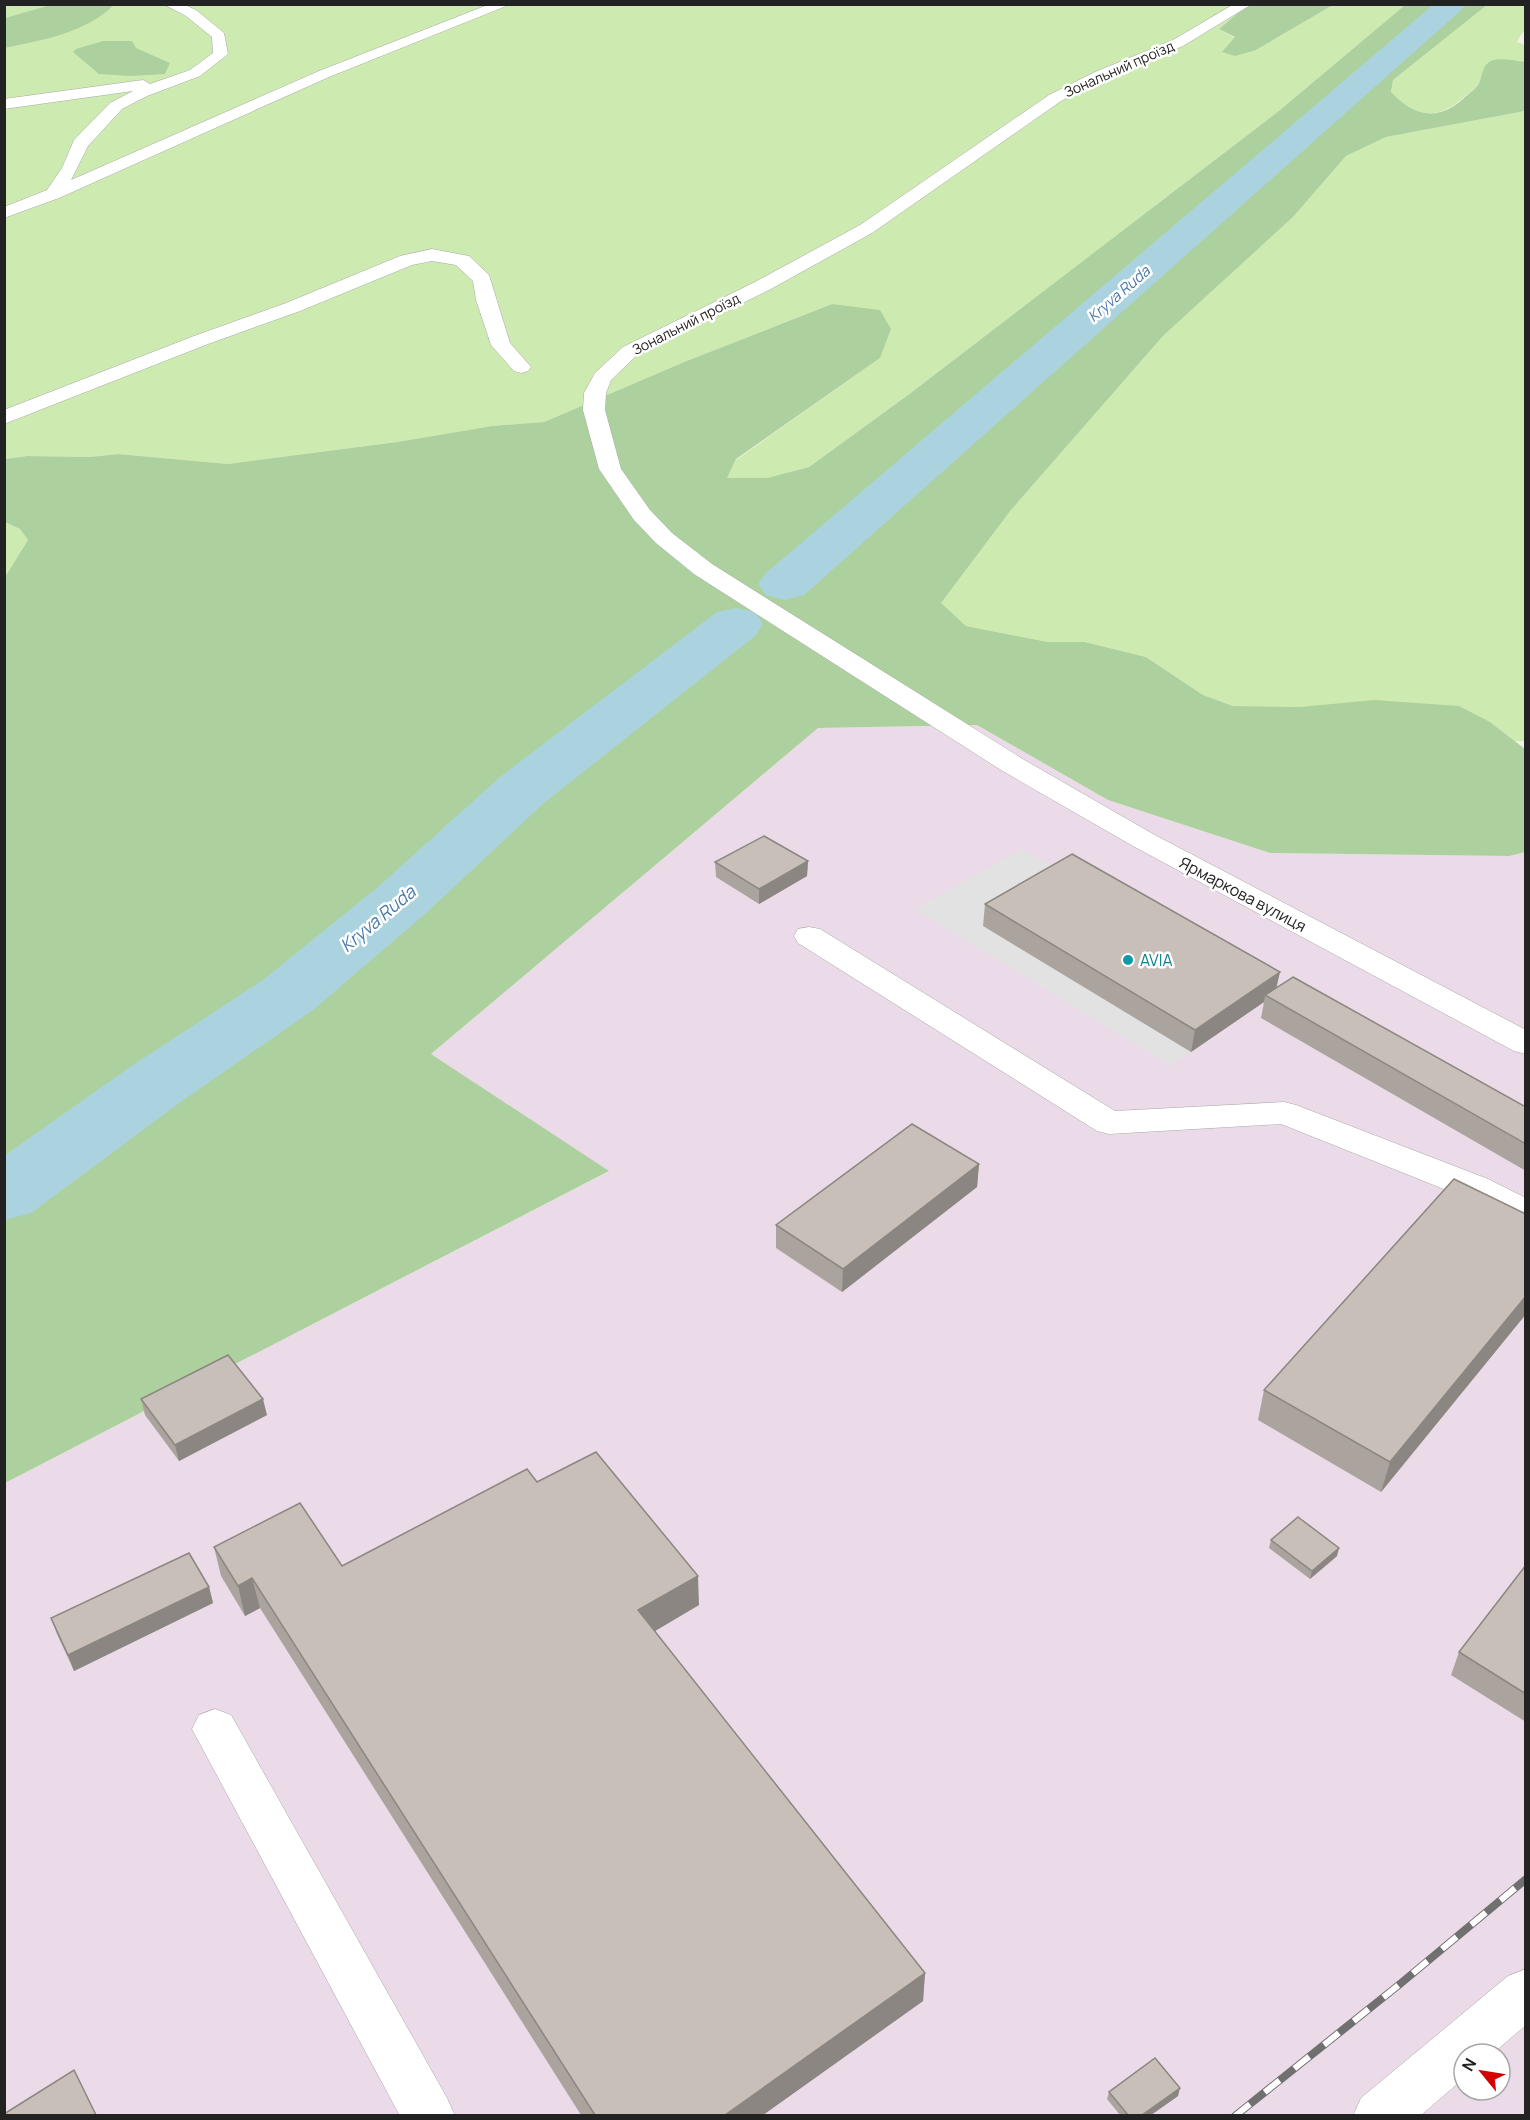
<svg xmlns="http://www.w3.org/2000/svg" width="1530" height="2120" font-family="Manrope,sans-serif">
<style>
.industrial{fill:#ebdbe8;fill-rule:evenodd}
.grass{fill:#cdebb0;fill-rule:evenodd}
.forest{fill:#add19e}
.parking{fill:#e2e2e2}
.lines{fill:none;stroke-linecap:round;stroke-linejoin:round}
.river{fill:#aad3df;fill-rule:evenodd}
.minor-casing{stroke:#a9a9a9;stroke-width:1}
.minor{fill:#fff;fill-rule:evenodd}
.rail-casing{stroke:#707070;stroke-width:8}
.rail{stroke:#fff;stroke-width:6;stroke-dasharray:19;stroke-linecap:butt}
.wall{fill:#aba49e}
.shaded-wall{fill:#8b8681}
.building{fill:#c7bfb8;stroke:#8b8681;stroke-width:1.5}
.culture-dot{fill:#0f9aa8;stroke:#fff;stroke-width:2}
.labels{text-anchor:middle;stroke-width:5;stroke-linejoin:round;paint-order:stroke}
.far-street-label{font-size:14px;fill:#222;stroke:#fff}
.far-water-label{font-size:15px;font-style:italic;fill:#4a7aab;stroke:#fff}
.street-label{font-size:16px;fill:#222;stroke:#fff}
.culture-label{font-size:16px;fill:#0d838f;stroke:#fff;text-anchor:start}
.water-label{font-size:18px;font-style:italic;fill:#4a7aab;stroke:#fff}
</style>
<rect width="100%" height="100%" fill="#f2efe9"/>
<path class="industrial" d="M977,725L1108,800L1270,853L1508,856L1525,852V2115L5,2116V1483L608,1172L431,1054L818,728ZM1464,2054H1500V2090H1464Z"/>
<g class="grass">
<path d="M4,5H54L5,18Z"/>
<path d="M114,5H1253L1244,8L1219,29L1256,50L1333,5H1405L1280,110L908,395L809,467L767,478L726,479L736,460L880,358L832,304L684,362L544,422L492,426L397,442L228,464L118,454L90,457L27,456L5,459V48C37,42 90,28 114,5ZM135,48L170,63L87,65Z"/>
<path d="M1487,5H1525V32L1522,33L1517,42L1525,45V62L1492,60C1481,69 1485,74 1478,84C1475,89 1469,93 1464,97C1438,121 1414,118 1391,92L1393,80Z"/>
<path d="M1525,111V741H1515L1490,722L1300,707L1233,706L1203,695L1146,657L1085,642H1048L966,626L940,604L1011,510L1163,336L1293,217L1346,156L1386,137Z"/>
<path d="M5,522L20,529L28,540L5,577Z"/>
</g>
<g class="forest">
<path d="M54,4L114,5C85,33 43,40 5,48V18Z"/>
<path d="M1253,5H1333L1256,50L1235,56L1222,52L1235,37L1219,29L1244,8Z"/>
<path d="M1405,5H1487L1393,80L1391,92C1413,116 1437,122 1463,99C1468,94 1476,89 1479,83C1483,75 1482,64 1493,60C1502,58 1517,61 1525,62V111L1386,137L1346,156L1293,217L1163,336L1011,510L941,603L966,626L1048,642H1085L1146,657L1203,695L1233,706L1300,707L1374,700L1459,706L1490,722L1525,749V852L1509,856L1270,853L1108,800L977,725L818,728L431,1054L609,1171L5,1483V577L28,540L20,529L5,522V459L27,456L90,457L118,454L228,464L397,442L492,426L544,422L684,362L832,304L880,310L891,329L880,358L736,459L727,478H767L809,467L908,395L1280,110Z"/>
<path d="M103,41H132L136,48L170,63L165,74L131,76L99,74L73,52L76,49Z"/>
</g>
<path class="parking" d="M1022,849L1069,876L1191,1052L1171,1066L915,909Z"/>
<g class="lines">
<g class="river">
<path d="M1434,4H1468L804,595L785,600L766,595L758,584L766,573Z"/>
<path d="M736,608L755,612L763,624L755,636L544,803L425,914L313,1010L182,1101L31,1213L4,1220V1156L130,1067L263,980L379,886L500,777L717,612Z"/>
</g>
<g class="minor-casing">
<g id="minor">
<path d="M163,4H183L196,10L224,33L228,54L200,76L147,96L122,109L88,146L71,180L319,71L490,4H511L329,77L59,198L4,218V207L47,190L62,168L74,140L110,103L133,91L4,109V99L143,80L150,84L190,70L213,53L212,37L186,16Z"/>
<path d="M1234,4H1252L1183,46L1105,78L1061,101L872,233L769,290L637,355L611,380L606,393L605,410L621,469L650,510L672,533L712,564L1021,758L1153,834L1526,1030V1054L1514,1051L1133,846L1001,770L694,574L656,543L634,520L599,469L583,410L584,393L595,373L623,347L755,282L860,225L1049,95L1095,72L1173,40Z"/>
<path d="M432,249L469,256L489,275L510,343L531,367L528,371L521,373L514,371L491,345L476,300L473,281L456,265L432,261L412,265L300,311L208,344L4,424V410L194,336L286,303L400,256Z"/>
<path d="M809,927L820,929L1115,1111L1284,1102L1296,1105L1488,1179L1526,1198V1226L1513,1223L1464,1197L1281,1124L1109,1134L1097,1131L798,943L794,936L798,929Z"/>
<path d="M215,1709L231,1715L447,2098L455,2116H400L192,1729L199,1715Z"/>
<path d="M1526,1969V2025L1492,2054H1464V2078L1420,2116H1353L1361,2098L1508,1976Z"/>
</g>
</g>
<use href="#minor" class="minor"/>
<g class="rail-casing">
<path id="rail" d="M1235,2116L1400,1984L1526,1879"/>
</g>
<use href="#rail" class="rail"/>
</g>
<g class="wall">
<path d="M808,861L807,876L759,904L716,877L715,862Z"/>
<path d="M985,904L1277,988L1526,1107V1171L1261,1018L1264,1002L1191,1052L983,926Z"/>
<path d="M979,1164L977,1187L842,1292L776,1248V1225Z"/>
<path d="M1526,1214V1314L1381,1492L1258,1420L1264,1390Z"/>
<path d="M141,1399L267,1415L179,1461L145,1415Z"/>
<path d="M537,1482L699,1605L654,1631L925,1973L923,2001L763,2115H581L260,1608L245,1616L221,1576L214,1547L342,1566Z"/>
<path d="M1271,1540L1337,1556L1310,1579L1269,1548Z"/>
<path d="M1526,1565V1722L1451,1675L1459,1652Z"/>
<path d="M209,1587L213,1603L74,1671L57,1634L51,1618Z"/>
<path d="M1109,2092L1178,2096L1151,2115H1120L1107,2099Z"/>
</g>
<g class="shaded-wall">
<path d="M808,861L807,876L759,904V889Z"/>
<path d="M1280,972L1275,994L1265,995L1264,1002L1191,1052L1195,1030Z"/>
<path d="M979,1164L977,1187L842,1292L843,1269Z"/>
<path d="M1526,1296V1314L1381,1492L1390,1462Z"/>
<path d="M263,1399L267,1415L179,1461L175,1445Z"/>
<path d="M1339,1548L1337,1556L1310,1579L1312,1571Z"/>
<path d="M698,1576L699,1605L640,1640L638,1610Z"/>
<path d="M252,1578L260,1608L245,1616L238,1586Z"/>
<path d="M209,1587L213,1603L74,1671L68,1655Z"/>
<path d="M925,1973L923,2001L763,2115H725Z"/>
<path d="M1180,2088L1178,2096L1151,2115H1142Z"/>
</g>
<g class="building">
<path d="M764,836L808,861L759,889L715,862Z"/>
<path d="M1072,854L1280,972L1195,1030L985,904Z"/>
<path d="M1293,977L1526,1107V1144L1265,995Z"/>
<path d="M912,1124L979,1164L843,1269L776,1225Z"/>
<path d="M1454,1179L1526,1214V1296L1390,1462L1264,1390Z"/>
<path d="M228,1355L263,1399L175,1445L141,1399Z"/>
<path d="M596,1452L698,1576L638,1610L925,1973L725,2115H595L252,1578L238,1586L214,1547L300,1503L342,1566L527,1469L537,1482Z"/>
<path d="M1298,1517L1339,1548L1312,1571L1271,1540Z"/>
<path d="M189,1553L209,1587L68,1655L51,1618Z"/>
<path d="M1526,1565V1694L1459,1652Z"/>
<path d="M1155,2058L1180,2088L1142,2115H1128L1109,2092Z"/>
<path d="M74,2070L96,2115H4V2114Z"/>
</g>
<circle class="culture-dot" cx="1128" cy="960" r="6"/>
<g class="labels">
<g class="far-street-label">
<text transform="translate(1119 69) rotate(-24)" y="5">Зональний проїзд</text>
<text transform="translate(686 324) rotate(-27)" y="5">Зональний проїзд</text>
</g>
<g class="far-water-label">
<text transform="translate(1119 294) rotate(-41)" y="5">Kryva Ruda</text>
</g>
<g class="street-label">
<text transform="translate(1243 894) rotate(28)" y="6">Ярмаркова вулиця</text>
</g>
<g class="culture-label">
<text x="1140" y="966">AVIA</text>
</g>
<g class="water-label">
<text transform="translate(378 919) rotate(-40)" y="6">Kryva Ruda</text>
</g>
</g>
<rect width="1530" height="2120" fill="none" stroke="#222222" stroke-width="12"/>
<g transform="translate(1482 2072) rotate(300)"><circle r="28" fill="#ffffff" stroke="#a7a7a7" stroke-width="1.5"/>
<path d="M0-4.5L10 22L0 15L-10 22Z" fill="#d40000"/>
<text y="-9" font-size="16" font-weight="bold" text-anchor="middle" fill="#222222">N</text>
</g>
</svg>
